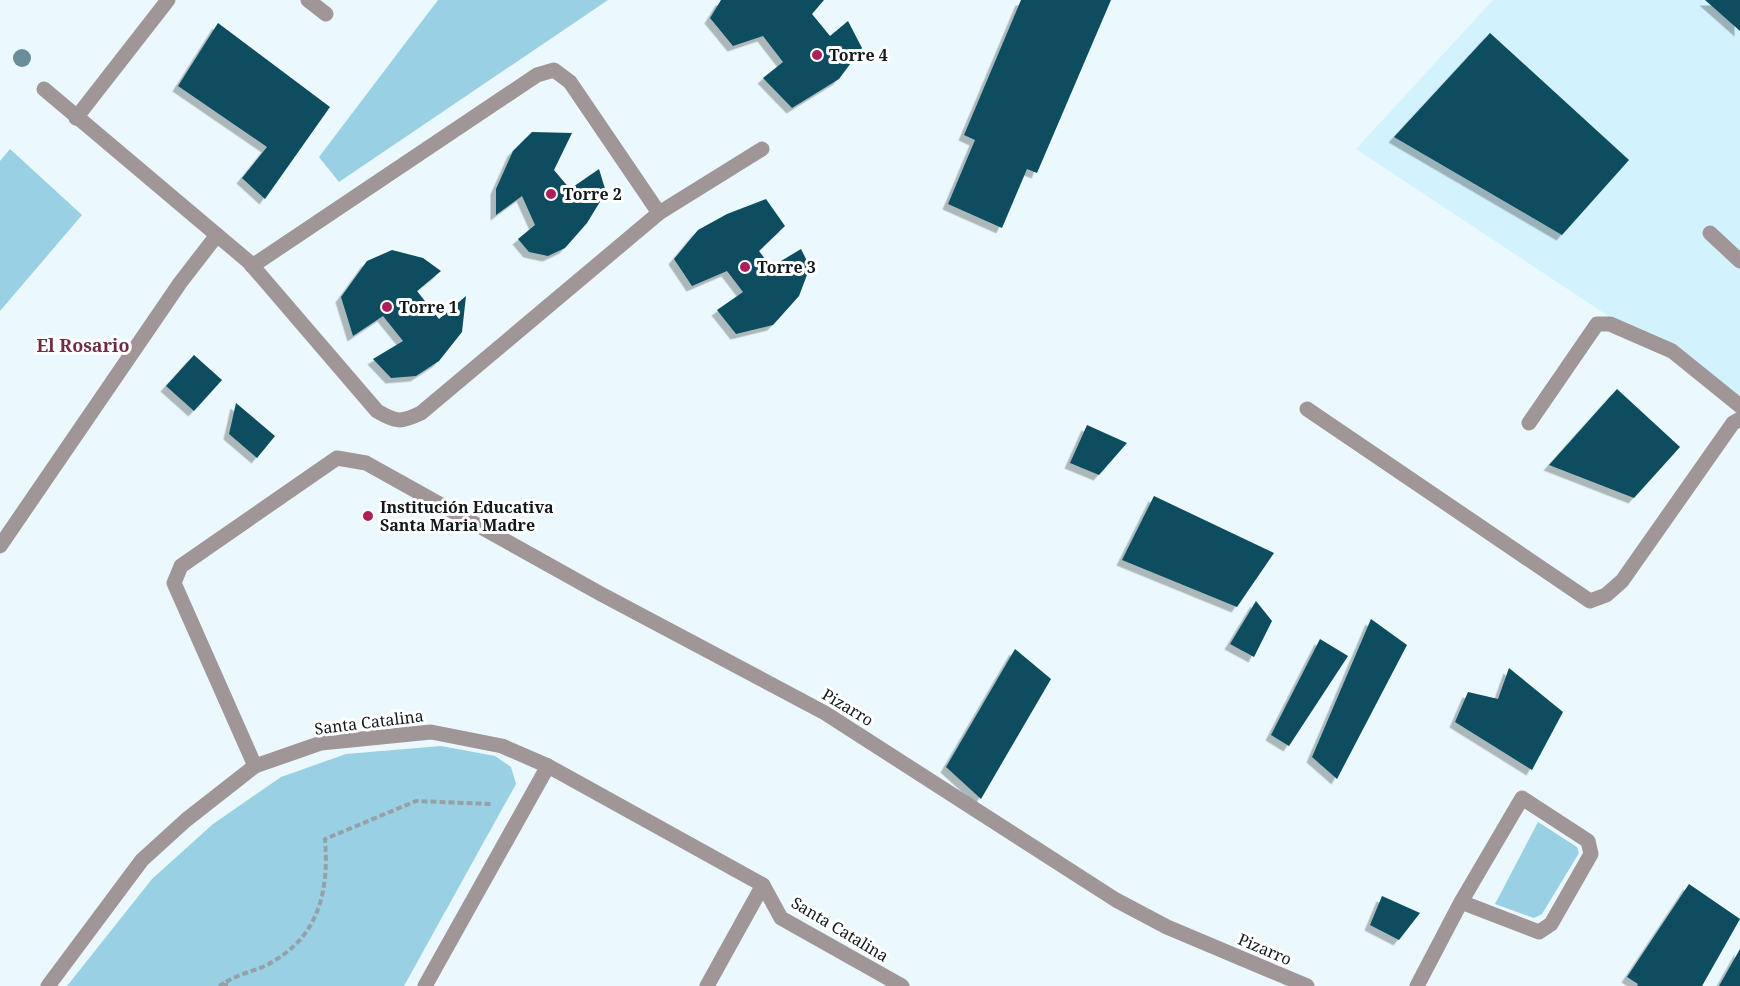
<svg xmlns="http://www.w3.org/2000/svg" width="1740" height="986" font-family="'Noto Serif',serif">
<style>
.built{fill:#d2f2fd}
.green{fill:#99d0e4}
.building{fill:#094d5f;filter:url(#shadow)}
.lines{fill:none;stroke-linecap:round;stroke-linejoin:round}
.path{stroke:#96a1a6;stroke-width:4;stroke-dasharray:6 3;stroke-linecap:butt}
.minor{stroke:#a09698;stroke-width:15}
.tree{fill:#6a8e99}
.poi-dot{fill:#ac1f5b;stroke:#fff;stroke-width:2}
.labels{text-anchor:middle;stroke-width:6;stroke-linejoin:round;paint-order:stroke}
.poi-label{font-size:16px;font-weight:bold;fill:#11191c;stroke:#fff;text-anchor:start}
.street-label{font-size:16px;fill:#11191c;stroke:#fff}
.neighbourhood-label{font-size:18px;font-weight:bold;fill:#712c44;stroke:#fff}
</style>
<defs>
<filter id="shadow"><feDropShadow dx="-5.5" dy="5.5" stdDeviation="0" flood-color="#0004"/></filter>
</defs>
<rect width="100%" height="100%" fill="#ebf9fe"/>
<path class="built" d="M1493,0H1740V403L1356,149Z"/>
<g class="green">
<path d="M438,0H608L339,182L319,157Z"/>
<path d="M10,149L82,215L0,311V161Z"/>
<path d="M441,746L495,756L511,767L516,784L404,986H67L152,879L213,824L281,777L346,754Z"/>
<path d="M1538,822L1577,847L1579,853L1542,914L1534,918L1495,904Z"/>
</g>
<g class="building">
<path d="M721,0H824L812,14L830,36L848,21L862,48L839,79L792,108L763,78L783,62L763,36L733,46L710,18Z"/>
<path d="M1021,0H1111L1037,173L1027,169L1002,228L948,204L975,140L964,135Z"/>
<path d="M1705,0H1740V31Z"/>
<path d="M218,23L330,107L265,199L242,178L267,147L178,86Z"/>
<path d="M1490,33L1629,160L1562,235L1394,137Z"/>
<path d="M532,132L572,133L554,170L570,189L599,169L606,192L587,223L565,248L548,256L529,252L518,239L535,225L522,196L496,215V189L513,151Z"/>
<path d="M766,199L785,226L759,251L771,267L801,249L810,267L799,296L773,325L736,334L717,310L743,292L727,271L692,286L674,259L698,230L727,214Z"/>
<path d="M392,250L423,258L441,271L417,291L439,319L466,296L462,332L439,361L416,376L391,378L373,359L403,341L383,316L353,336L341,297L367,261Z"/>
<path d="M194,355L222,380L194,411L166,386Z"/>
<path d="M1617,389L1680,447L1634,498L1549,465Z"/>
<path d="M236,403L275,436L257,458L229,434Z"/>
<path d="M1087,425L1127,443L1099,475L1070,463Z"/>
<path d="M1154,496L1274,553L1237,607L1122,560Z"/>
<path d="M1256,601L1272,621L1254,657L1230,644Z"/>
<path d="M1371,619L1407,645L1337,779L1312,757Z"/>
<path d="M1320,639L1348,656L1289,746L1271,735Z"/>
<path d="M1015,649L1051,679L981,799L946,767Z"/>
<path d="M1509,668L1563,712L1532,770L1455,722L1468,692L1498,699Z"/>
<path d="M1689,884L1740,919L1702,986H1637L1638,984L1627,977Z"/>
<path d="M1382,896L1420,913L1399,940L1370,925Z"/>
<path d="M1740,949V986H1719Z"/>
</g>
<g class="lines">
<g class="path">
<path d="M226,982C242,972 258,971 272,962C320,935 329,889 325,839L416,801L491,804"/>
<path d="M219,986L226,982V986"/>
</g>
<g class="minor">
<path d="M308,0L326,14"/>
<path d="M44,89L249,262L377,411C396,422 400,423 421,413L659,213L762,149"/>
<path d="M76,118L168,0"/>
<path d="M1710,233L1740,261"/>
<path d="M252,266L537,75L554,70L570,82L659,213"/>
<path d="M1307,409L1590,601L1606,595L1622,581L1733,423L1740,419"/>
<path d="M1529,423L1597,324H1610L1672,351L1740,406"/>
<path d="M0,546L180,283L217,235"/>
<path d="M255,766L174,583L181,566L337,458L366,463L601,594L825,713L1116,900L1167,927L1307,986"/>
<path d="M48,986L142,860L186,820L255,766L321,743L431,732L502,746L548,766L763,885L781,918L902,986"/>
<path d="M425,986L548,766"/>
<path d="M707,986L763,885"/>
<path d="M1417,986L1461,902L1522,798L1588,841L1591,854L1551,924L1539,932L1461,902"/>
</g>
</g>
<circle class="tree" cx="22" cy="58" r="9"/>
<g class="poi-dot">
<circle cx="817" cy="55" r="6"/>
<circle cx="551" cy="194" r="6"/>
<circle cx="745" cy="267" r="6"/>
<circle cx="387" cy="307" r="6"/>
<circle cx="368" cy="516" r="6"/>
</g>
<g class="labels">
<g class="poi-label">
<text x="829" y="61">Torre 4</text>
<text x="563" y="200">Torre 2</text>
<text x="757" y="273">Torre 3</text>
<text x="399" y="313">Torre 1</text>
<text x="380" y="513">Institución Educativa<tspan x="380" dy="18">Santa Maria Madre</tspan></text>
</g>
<g class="street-label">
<text transform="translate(848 707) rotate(31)" y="6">Pizarro</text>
<text transform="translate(369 722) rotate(-7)" y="6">Santa Catalina</text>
<text transform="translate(840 929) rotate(31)" y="6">Santa Catalina</text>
<text transform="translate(1265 949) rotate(23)" y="6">Pizarro</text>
</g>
<g class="neighbourhood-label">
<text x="83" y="352">El Rosario</text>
</g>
</g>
</svg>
